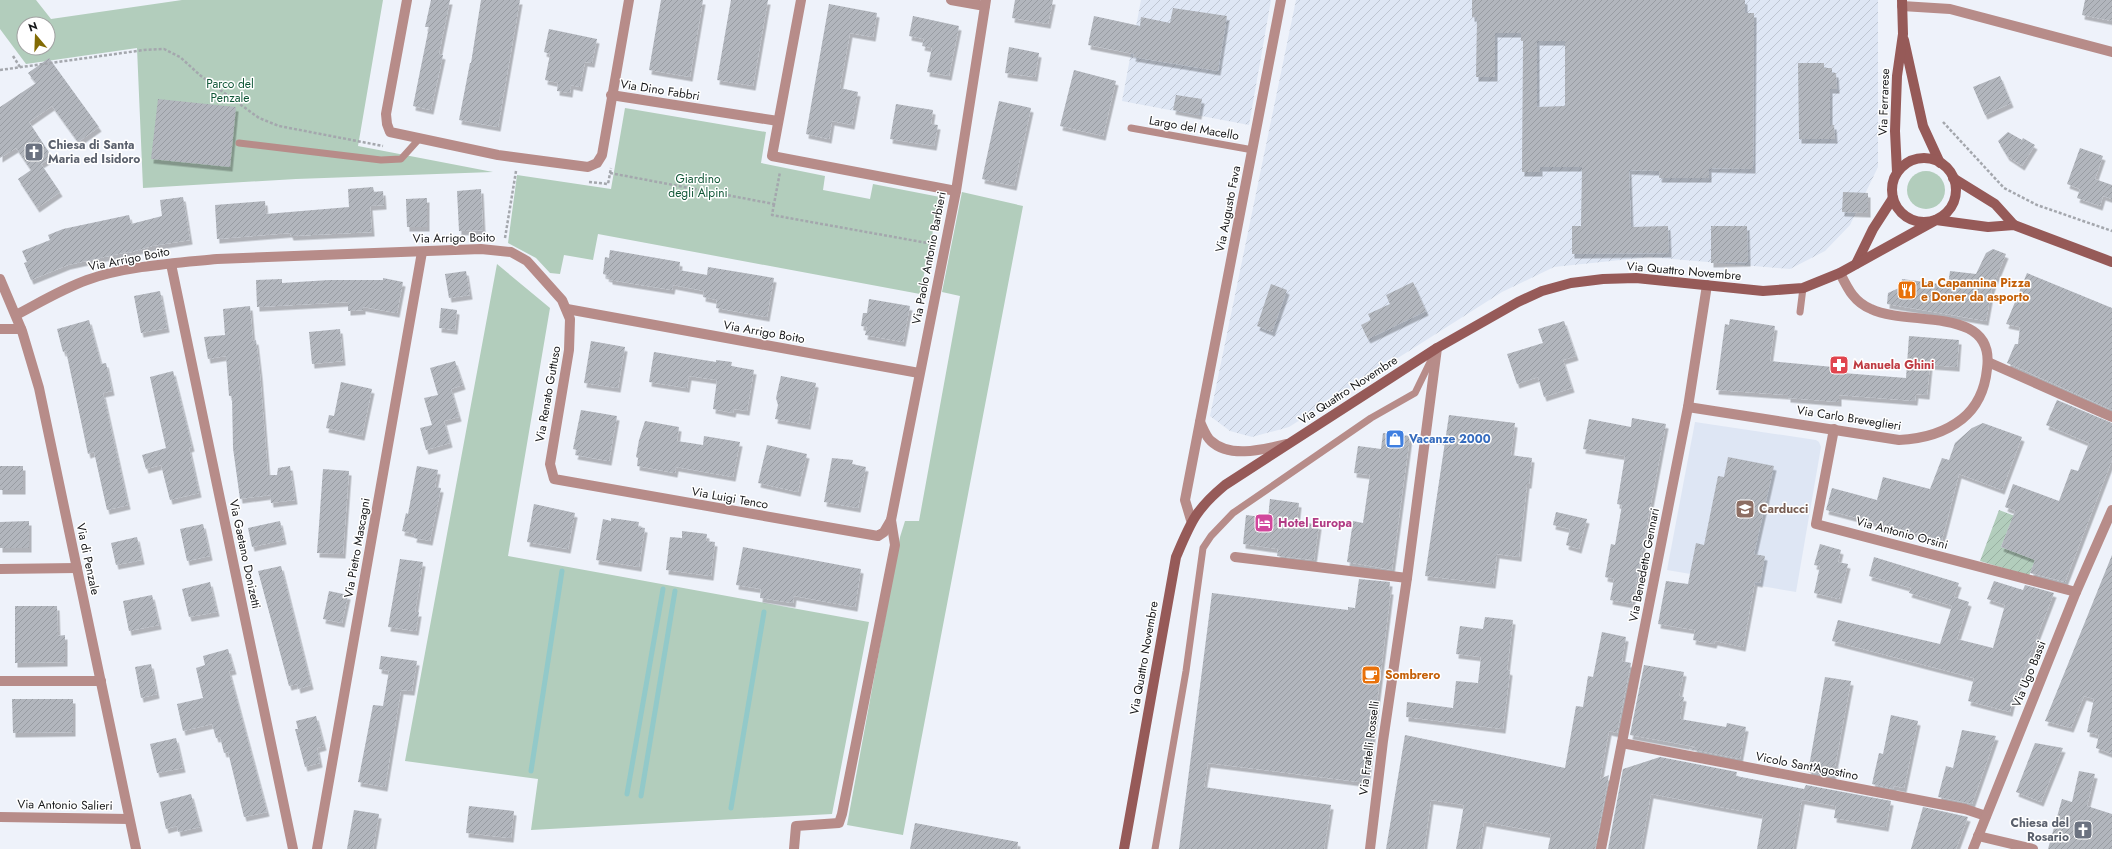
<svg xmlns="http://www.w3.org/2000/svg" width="2112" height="849" font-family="Jost,sans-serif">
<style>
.built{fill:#dee6f4}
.industrial{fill:url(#industrial-furrows)}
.green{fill:#b2cdbc;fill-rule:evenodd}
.garden{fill:url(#garden-furrows)}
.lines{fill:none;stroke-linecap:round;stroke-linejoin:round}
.stream{stroke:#92c9c9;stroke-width:5}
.building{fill:url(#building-hatch);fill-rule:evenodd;filter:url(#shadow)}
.path{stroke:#a4a7ad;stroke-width:2.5;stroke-dasharray:3 2;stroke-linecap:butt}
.service{stroke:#b78c89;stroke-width:7}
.pedestrian{stroke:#b78c89;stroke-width:10}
.minor{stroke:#b78c89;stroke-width:10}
.tertiary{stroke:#b78c89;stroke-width:10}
.secondary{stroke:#965a58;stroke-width:10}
.labels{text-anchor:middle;stroke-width:3;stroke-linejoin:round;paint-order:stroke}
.park-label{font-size:12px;fill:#0f5636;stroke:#fff}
.street-label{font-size:12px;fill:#161719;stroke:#fff}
.worship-label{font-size:12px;font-weight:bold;fill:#5b616d;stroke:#fff;text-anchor:start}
.food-label{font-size:12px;font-weight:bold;fill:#c56008;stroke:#fff;text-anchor:start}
.health-label{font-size:12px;font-weight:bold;fill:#be3a42;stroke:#fff;text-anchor:start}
.shop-label{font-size:12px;font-weight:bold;fill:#366cbe;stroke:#fff;text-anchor:start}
.education-label{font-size:12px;font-weight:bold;fill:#785e54;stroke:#fff;text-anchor:start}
.hotel-label{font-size:12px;font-weight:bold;fill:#b23c85;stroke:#fff;text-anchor:start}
</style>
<defs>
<pattern id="industrial-furrows" width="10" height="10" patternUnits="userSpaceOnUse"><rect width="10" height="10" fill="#dee6f4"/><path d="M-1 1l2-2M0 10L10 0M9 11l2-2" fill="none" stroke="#bec5d1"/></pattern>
<pattern id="garden-furrows" width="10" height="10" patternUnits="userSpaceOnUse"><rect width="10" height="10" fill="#b2cdbc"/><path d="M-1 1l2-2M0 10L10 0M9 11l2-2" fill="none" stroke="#98afa1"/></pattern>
<pattern id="building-hatch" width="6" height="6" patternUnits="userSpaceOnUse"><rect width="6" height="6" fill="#b2b6bd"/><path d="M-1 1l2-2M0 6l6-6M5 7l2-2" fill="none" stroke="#989ca2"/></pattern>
<filter id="shadow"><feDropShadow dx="2.5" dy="4.5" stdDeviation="0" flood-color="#0004"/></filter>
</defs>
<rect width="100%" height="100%" fill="#eef2fa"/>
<path class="built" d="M1695,422L1816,440L1819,442L1821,447L1796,592L1667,570Z"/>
<g class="industrial">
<path d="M1141,0H1271L1249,125L1122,101Z"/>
<path d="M1296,0H1878V167L1850,225L1825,251L1790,269L1649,257L1554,267L1502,292L1289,427L1252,437L1230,431L1210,416Z"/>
</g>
<g class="green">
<path d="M0,0H36L51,19L182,0H383L358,146L493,172L296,179L143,188L137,48L26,64L0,29ZM24,24H48V48H24Z"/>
<path d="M625,108L766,132L761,163L825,176L823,190L870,199L873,184L940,197L920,294L598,234L593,260L564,255L560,274L550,273L536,258L508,243L517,175L611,189Z"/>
<circle cx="1926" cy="190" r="19"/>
<path d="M962,192L1023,206L903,835L847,825L900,537L905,521H919L960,296L942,292Z"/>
<path d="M497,264L550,308L508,556L869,622L832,814L531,830L538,779L405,761Z"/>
</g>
<path class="garden" d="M1999,510L2031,522L2028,529L2011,522L2001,547L2035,560L2029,576L1980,561Z"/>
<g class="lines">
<g class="stream">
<path d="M531,771L562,571"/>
<path d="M627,794L663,589"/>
<path d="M641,796L675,591"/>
<path d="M731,808L764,612"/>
</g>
</g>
<g class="building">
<path d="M431,0H450L439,54L443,55L431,110L413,106L429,27H425Z"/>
<path d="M481,0H520L498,127L459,120L470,63H471Z"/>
<path d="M661,0H703L690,77L649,70Z"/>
<path d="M731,0H768L753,86L717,80Z"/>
<path d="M1015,0H1053L1048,24L1012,18Z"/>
<path d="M1472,0H1745V13H1754L1753,169L1709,168V178H1659L1660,171L1629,170L1631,227L1668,226L1669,253L1572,254V226H1581L1582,167H1540V172H1522L1523,41H1521V33H1495V77H1476L1477,18L1472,17ZM1537,41H1565V106L1537,107Z"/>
<path d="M2085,0H2112V21L2082,15Z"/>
<path d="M829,4L877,13L873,37L850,33L840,88L858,92L852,125L832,121L829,139L806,134Z"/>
<path d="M1173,8L1227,16L1218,71L1133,57L1134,54L1088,45L1094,16L1140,26L1141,17L1170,23Z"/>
<path d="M913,16L959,26L949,76L927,72L932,48L922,46L924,39L909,36Z"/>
<path d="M549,29L597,39L592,63L585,62L580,87L571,85L570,93L557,91L558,83L545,80L550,54L544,52Z"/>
<path d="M1009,47L1039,53L1035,77L1005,73Z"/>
<path d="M49,58L99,127L78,142L52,106L29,122L52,157L41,164L60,192L37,208L18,179L31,170L16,148L0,158V107L36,83L28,73Z"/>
<path d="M1798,63H1824V68H1832V73H1836L1837,89H1830V125H1834L1835,139H1799Z"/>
<path d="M1074,70L1116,81L1103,136L1060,126Z"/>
<path d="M2000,76L2011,103L1985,115L1973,87Z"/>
<path d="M1176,95L1202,99L1199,115L1173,110Z"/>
<path d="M158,99L236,107L230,167L151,159Z"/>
<path d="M999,101L1031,108L1014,186L982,179Z"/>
<path d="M896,104L933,110L931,124L938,125L934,146L890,139Z"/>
<path d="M2008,132L2022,140L2023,138L2035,145L2022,166L2007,156L1998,141Z"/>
<path d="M2080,148L2103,156L2095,179L2112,185V199L2103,196L2100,206L2077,198L2080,189L2067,184Z"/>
<path d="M373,187L374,192L383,191L384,205L370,206L372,232L291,236L290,233L217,239L215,205L265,201L266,214L349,207L348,189Z"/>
<path d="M481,189L483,230L459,231L457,191Z"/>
<path d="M1843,192L1868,193V213L1842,212Z"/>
<path d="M183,197L190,240L152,246L128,253L127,252L68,265L31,280L24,263L27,262L22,251L50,240L48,235L63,229L129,215L131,224L162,216L160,200Z"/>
<path d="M427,198V227H407L406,199Z"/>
<path d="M1711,226H1747L1748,262L1711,263Z"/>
<path d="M1993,249L2006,254L1992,288L1986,321L1887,304L1888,293L1901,287L1902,279L1948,285L1950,271L1976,274L1986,253Z"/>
<path d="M610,250L680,262L679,270L707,275L708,267L774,278L767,317L716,308L717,300L703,297L704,291L673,285L672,290L610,280V278L606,277L607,275L603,274L605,257L609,258Z"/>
<path d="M466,271L470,295L449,298L445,274Z"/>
<path d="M2027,273L2112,308V410L2007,363L2015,344H2018L2020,327L2006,324Z"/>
<path d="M383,278L403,282L397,313L363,307V310L348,311V302L257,307L256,280L282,279V283L329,280H383Z"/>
<path d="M1413,282L1426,311L1368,339L1361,325L1371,320L1368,314L1390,304L1386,295Z"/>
<path d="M1271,284L1287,290L1272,332L1257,326Z"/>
<path d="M160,291L167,328L141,333L134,296Z"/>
<path d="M869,299L910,306L903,342L865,335L867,327L861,326L863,313H867Z"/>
<path d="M250,306L253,341L256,340L260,374L268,475H277L278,468L290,466L295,500L271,503L270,495L240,499L233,448L232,396H229L226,356L208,359L204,337L225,335L223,309Z"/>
<path d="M441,308L457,310L455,330L439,328Z"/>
<path d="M1730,319L1775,326L1770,361L1844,368L1843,373L1906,378L1909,336L1959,340L1957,367L1930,365L1927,395L1916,394L1915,401L1839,395V402L1788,398V395L1716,390L1725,324L1729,325Z"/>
<path d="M89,320L101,364L106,363L112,391L103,393L128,505L107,510L94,452L88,454L66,351L63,352L57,329Z"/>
<path d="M1564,321L1576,356L1563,360L1572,388L1544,397L1538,377L1517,384L1507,354L1543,343L1538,329Z"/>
<path d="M340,329L343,361L312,364L309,332Z"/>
<path d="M591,341L625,347L618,388L584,383Z"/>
<path d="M654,352L716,362V360L732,362L731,366L754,370L747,411L734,409L733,413L713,409L717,380L689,376L687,388L649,382Z"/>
<path d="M455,361L463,385L451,389L459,417L444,421L450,443L426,450L420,428L432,425L424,398L438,395L430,368Z"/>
<path d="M173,371L192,447L189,448L199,493L170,500L161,465L146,469L142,455L166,448L150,377Z"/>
<path d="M781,376L816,383L808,425L775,419L778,405L776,398Z"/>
<path d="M341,382L372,389L362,436L326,428L329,415L334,416Z"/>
<path d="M2057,400L2112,423V460L2065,582L2030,573L2035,560L2001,547L2015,511L2005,507L2013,484L2059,501L2071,469L2078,471L2089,443L2046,425Z"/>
<path d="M581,410L617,416L609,461L575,455L577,450L573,449Z"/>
<path d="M1449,415L1515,423L1511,455L1532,458L1529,484H1527L1519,557L1497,554L1493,584L1425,576Z"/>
<path d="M1632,418L1666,424L1632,604L1610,600L1614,579L1605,577L1611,544L1615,545L1622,505L1617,504L1625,456L1583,449L1589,419L1631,427Z"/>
<path d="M645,421L679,427L677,441L703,445L704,436L740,442L733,477L676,467L675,473L637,466L638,458L636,457L639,440Z"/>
<path d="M1983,423L2022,437L2002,490L1959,474L1942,540L1826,510L1832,488L1877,500L1883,477L1930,489L1942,458L1949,460L1955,443L1972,428Z"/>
<path d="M1383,433L1410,436L1392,570L1347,562L1353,521L1363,523L1370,475L1354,473L1358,446L1381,449Z"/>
<path d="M767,445L807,454L798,492L758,483Z"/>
<path d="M1728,457L1774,466L1754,554L1765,556L1760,583L1755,582L1743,647L1715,641L1714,644L1693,640L1695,630L1658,624L1666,581L1688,584L1696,543L1704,545L1718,476L1724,477Z"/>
<path d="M832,458L853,460L852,464L866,467L858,508L824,502Z"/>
<rect x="0" y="466" width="23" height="24"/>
<path d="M417,466L438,470L435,487L441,488L430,541L414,538L415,534L402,531L406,513L408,514Z"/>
<path d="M323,469L349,471L343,554L317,553Z"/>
<path d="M1270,499L1299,503L1297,521L1319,525L1314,560L1277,556L1278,549L1243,544L1246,515L1268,518Z"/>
<path d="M534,504L575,513L568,549L527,542Z"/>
<path d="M1556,512L1587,519L1579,549L1566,545L1570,529L1553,525Z"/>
<path d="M611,518L639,522L638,527L645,528L639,567L596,560L603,519L611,521Z"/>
<path d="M29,521V548H0V522Z"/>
<path d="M280,521L284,540L252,547L248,528Z"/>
<path d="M203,524L210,556L187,561L180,529Z"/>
<path d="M682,531L707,534L706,541L715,542L711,576L666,570L670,537L682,538Z"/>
<path d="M137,537L142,560L116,565L111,543Z"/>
<path d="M1820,544L1841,550L1838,562L1848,564L1839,599L1814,593L1820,566L1814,565Z"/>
<path d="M743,547L861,569L855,607L794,596L793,603L760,598L761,589L736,585Z"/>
<path d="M2112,555V754L2096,748L2099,735L2087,732L2094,699L2084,696L2071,728L2045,721Z"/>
<path d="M1874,557L1959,583L1954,597L1969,602L1957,639L1993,648L2005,605L1987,599L1994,581L2023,590L2025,585L2054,593L2014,696L2010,712L1968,701L1974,678L1832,641L1838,620L1940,644L1952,606L1909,593L1911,588L1869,576Z"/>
<path d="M400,559L423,562L415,612H419L416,631L388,627Z"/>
<path d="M281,566L311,685L298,689L297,684L289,686L258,571Z"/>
<path d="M1359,579L1390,582L1389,590H1391L1367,783L1208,763L1204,787L1331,805L1324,849H1179L1212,593L1348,610V607L1355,608Z"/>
<path d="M210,582L217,612L189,617L182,589Z"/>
<path d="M329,591L348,595L342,623L323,619Z"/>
<path d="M152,595L159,625L129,631L123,601Z"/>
<path d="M15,606H57L58,636L65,635V662L15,663Z"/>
<path d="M1485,617L1513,620L1507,670L1510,671L1503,729L1406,717L1407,702L1453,708L1456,681L1478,683L1481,657L1456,654L1460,626L1483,629Z"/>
<path d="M1602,632L1626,637L1622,661L1631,663L1617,733L1609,731L1600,779L1609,775L1595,849H1548L1551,834L1484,822L1479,849H1456L1464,805L1431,800L1424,849H1386L1405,735L1565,768L1576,706L1583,707L1588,676L1593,677Z"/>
<path d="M228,649L234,670L229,671L267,812L244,817L228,752L224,753L220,737L216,738L212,724L183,731L177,704L203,698L196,668L205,665L203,656Z"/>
<path d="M381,656L417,661L412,691L401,690L385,787L358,782L373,705L383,706L389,671L379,669Z"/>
<path d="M151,664L157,694L141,698L135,667Z"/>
<path d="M1644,665L1684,672L1679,696L1684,697L1680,719L1726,727L1727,723L1746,727L1740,759L1689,749L1696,747L1630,735Z"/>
<path d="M1825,677L1851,681L1833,777L1808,772Z"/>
<path d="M12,699H73V732L13,733Z"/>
<path d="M1891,715L1918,721L1904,788L1894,786L1893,789L1872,784L1879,753L1883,754Z"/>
<path d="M316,716L324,746L317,748L320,763L305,767L295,729H298L296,721Z"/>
<path d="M1962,730L1996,736L1972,804L1938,797L1946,766L1953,768Z"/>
<path d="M176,738L183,768L157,773L150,744Z"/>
<path d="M2035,743L2063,748L2041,802L2016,792Z"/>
<path d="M1660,757L1737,772L1736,776L1804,789L1806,785L1891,801L1886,827L1834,818L1836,806L1802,800L1793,849H1757L1763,815L1651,794L1641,849H1608L1623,769Z"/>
<path d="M2079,771L2095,774L2087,806L2112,814V849H2048L2062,799L2072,802Z"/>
<path d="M191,794L200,827L178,832L177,826L166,829L160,802Z"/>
<path d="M469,806L514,811L511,838L466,833Z"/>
<path d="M1923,807L1968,817L1956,849H1911Z"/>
<path d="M354,810L379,814L373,849H347Z"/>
<path d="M915,823L1018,842L1017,849H910Z"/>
</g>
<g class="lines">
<g class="path">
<path d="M13,56L20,67"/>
<path d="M0,70L144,50L164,49L180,57L201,76L259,118L279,126L383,146"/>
<path d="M1943,122L2004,188L2037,205L2112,231"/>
<path d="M610,173L774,204L780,172"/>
<path d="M589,182L608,184L611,168"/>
<path d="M774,204L772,215L933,244"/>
<path d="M505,238L516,171"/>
<path d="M1437,443L1444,444"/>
</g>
<g class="service">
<path d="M1131,128L1253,150"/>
<path d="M239,143L381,160L401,159L419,139"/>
<path d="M1800,312L1803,288"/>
<path d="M1155,849L1186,671L1203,548L1211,536L1233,513L1371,418L1415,393L1434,354"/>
</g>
<path class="pedestrian" d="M794,849L796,826L839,823L842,814L895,545L891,520"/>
<g class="minor">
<path d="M407,0L386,114L387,124L390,132L498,155L588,167L597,163L602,155L629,0"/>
<path d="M801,0L772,156L956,191"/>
<path d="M951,0L985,6"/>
<path d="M1902,6L1950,9L2112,52"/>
<path d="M611,95L778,121"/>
<path d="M171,264L293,849"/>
<path d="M567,309L919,373"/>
<path d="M16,315C39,303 62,289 87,280C125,266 177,263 217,259L481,249L511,252L527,261L562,300L570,319L569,350L550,464L554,479L878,536L884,532L891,520L956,191L986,0"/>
<path d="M0,329H21"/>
<path d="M1988,362L2112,417"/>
<path d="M1688,407L1899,440C1922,439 1943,434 1962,419C1977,407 1985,389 1987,369C1996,305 1909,327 1871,309C1854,302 1848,289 1840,273"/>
<path d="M1200,422C1203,428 1206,437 1211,441C1230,459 1265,449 1287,444"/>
<path d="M1834,429L1816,524L2076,592"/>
<path d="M1191,520L1185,500L1281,0"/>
<path d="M1235,557L1407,578"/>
<path d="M0,569L77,568"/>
<path d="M0,681H101"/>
<path d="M1622,743L1965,809L1986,816"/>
<path d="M0,817L129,819"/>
<path d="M1978,836L2033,849"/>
<path d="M317,849L422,252"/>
<path d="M1370,849L1383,741L1407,578L1437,348"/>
<path d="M1601,849L1688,407L1707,285"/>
<path d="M1973,849L2076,592L2112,510"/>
</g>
<path class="tertiary" d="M0,279L22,331L39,388L136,849"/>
<g class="secondary">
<path d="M1904,40L1923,126L1940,163"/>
<circle cx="1924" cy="190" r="32"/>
<path d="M1897,172L1895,131L1897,76L1903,34L1902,0"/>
<path d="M1953,178L1995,204L2014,225"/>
<path d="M1856,264L1873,229L1893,198"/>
<path d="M1124,849L1176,557C1191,522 1195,510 1225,485L1437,348L1518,302L1542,291L1571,283L1603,279L1636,278L1763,291L1803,288L1840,273L1936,220L1988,227L2014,225L2112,262"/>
</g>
</g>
<defs>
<g id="church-square" transform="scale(1)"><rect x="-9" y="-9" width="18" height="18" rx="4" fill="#6b7280" stroke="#fff"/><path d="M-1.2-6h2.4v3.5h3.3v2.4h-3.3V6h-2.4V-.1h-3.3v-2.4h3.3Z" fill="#fff"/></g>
<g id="restaurant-square" transform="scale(1)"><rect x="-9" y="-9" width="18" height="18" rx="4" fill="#e8710a" stroke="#fff"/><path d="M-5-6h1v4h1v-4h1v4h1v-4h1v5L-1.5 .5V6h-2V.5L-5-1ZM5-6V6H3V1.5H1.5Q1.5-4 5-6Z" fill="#fff"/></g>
<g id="pharmacy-square" transform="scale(1)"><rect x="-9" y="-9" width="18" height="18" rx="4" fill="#e0444e" stroke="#fff"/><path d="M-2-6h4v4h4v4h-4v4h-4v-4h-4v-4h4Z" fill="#fff"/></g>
<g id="shop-square" transform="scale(1)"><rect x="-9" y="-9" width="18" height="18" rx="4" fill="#3f7fe0" stroke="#fff"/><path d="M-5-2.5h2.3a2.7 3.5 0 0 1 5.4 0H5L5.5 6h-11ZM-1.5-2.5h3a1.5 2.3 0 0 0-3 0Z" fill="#fff"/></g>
<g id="school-square" transform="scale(1)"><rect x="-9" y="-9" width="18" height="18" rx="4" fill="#8d6e63" stroke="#fff"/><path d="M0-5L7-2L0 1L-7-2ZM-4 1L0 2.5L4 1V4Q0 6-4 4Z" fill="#fff"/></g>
<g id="hotel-square" transform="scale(1)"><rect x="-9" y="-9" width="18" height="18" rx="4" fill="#d1479c" stroke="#fff"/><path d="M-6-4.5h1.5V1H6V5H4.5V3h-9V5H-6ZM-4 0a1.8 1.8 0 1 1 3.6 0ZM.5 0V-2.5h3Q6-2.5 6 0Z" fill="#fff"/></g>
<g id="cafe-square" transform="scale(1)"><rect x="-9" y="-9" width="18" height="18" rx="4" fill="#e8710a" stroke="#fff"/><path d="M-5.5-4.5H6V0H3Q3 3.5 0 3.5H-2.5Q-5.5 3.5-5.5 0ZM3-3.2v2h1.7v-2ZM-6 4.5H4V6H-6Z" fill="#fff"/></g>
</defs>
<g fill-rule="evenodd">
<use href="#church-square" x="34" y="152"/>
<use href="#restaurant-square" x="1907" y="290"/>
<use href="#pharmacy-square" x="1839" y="365"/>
<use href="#shop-square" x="1395" y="439"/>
<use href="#school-square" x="1745" y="509"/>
<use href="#hotel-square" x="1264" y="523"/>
<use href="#cafe-square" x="1371" y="675"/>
<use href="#church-square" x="2083" y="830"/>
</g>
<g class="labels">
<g class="park-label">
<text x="230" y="88">Parco del<tspan x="230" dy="14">Penzale</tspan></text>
<text x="698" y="183">Giardino<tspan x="698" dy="14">degli Alpini</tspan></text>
</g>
<g class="street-label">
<text transform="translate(660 90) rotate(9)" y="4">Via Dino Fabbri</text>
<text transform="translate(1884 102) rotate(-88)" y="4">Via Ferrarese</text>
<text transform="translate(1194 128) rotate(10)" y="4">Largo del Macello</text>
<text transform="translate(1228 209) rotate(-79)" y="4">Via Augusto Fava</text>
<text transform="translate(454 238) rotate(-1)" y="4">Via Arrigo Boito</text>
<text transform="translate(929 258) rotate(-79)" y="4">Via Paolo Antonio Barbieri</text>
<text transform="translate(129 259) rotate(-11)" y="4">Via Arrigo Boito</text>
<text transform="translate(1684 271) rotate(5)" y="4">Via Quattro Novembre</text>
<text transform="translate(764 332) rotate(10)" y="4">Via Arrigo Boito</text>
<text transform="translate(1348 390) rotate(-33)" y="4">Via Quattro Novembre</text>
<text transform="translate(548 394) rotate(-80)" y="4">Via Renato Guttuso</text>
<text transform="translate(1849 418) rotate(9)" y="4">Via Carlo Breveglieri</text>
<text transform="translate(730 498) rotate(10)" y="4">Via Luigi Tenco</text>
<text transform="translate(1902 533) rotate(15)" y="4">Via Antonio Orsini</text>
<text transform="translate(357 548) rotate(-80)" y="4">Via Pietro Mascagni</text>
<text transform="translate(245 554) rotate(78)" y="4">Via Gaetano Donizetti</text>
<text transform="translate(88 559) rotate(78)" y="4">Via di Penzale</text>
<text transform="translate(1644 565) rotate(-79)" y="4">Via Benedetto Gennari</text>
<text transform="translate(1144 658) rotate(-80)" y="4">Via Quattro Novembre</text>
<text transform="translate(2029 674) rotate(-68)" y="4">Via Ugo Bassi</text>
<text transform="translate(1369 748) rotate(-83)" y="4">Via Fratelli Rosselli</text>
<text transform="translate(1807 766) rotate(11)" y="4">Vicolo Sant'Agostino</text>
<text transform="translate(65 805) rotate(1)" y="4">Via Antonio Salieri</text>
</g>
<g class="worship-label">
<text x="48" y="149">Chiesa di Santa<tspan x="48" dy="14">Maria ed Isidoro</tspan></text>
<text x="2069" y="827" text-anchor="end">Chiesa del<tspan x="2069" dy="14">Rosario</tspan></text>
</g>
<g class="food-label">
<text x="1921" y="287">La Capannina Pizza<tspan x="1921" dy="14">e Doner da asporto</tspan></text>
<text x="1385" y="679">Sombrero</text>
</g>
<g class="health-label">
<text x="1853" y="369">Manuela Ghini</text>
</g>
<g class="shop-label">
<text x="1409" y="443">Vacanze 2000</text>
</g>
<g class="education-label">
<text x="1759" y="513">Carducci</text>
</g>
<g class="hotel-label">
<text x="1278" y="527">Hotel Europa</text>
</g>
</g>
<g transform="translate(36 36) rotate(341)"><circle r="19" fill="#ffffff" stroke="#a2a2a3"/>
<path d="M0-3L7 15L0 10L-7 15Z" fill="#826b04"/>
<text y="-6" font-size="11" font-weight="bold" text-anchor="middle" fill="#161719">N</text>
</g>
</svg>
